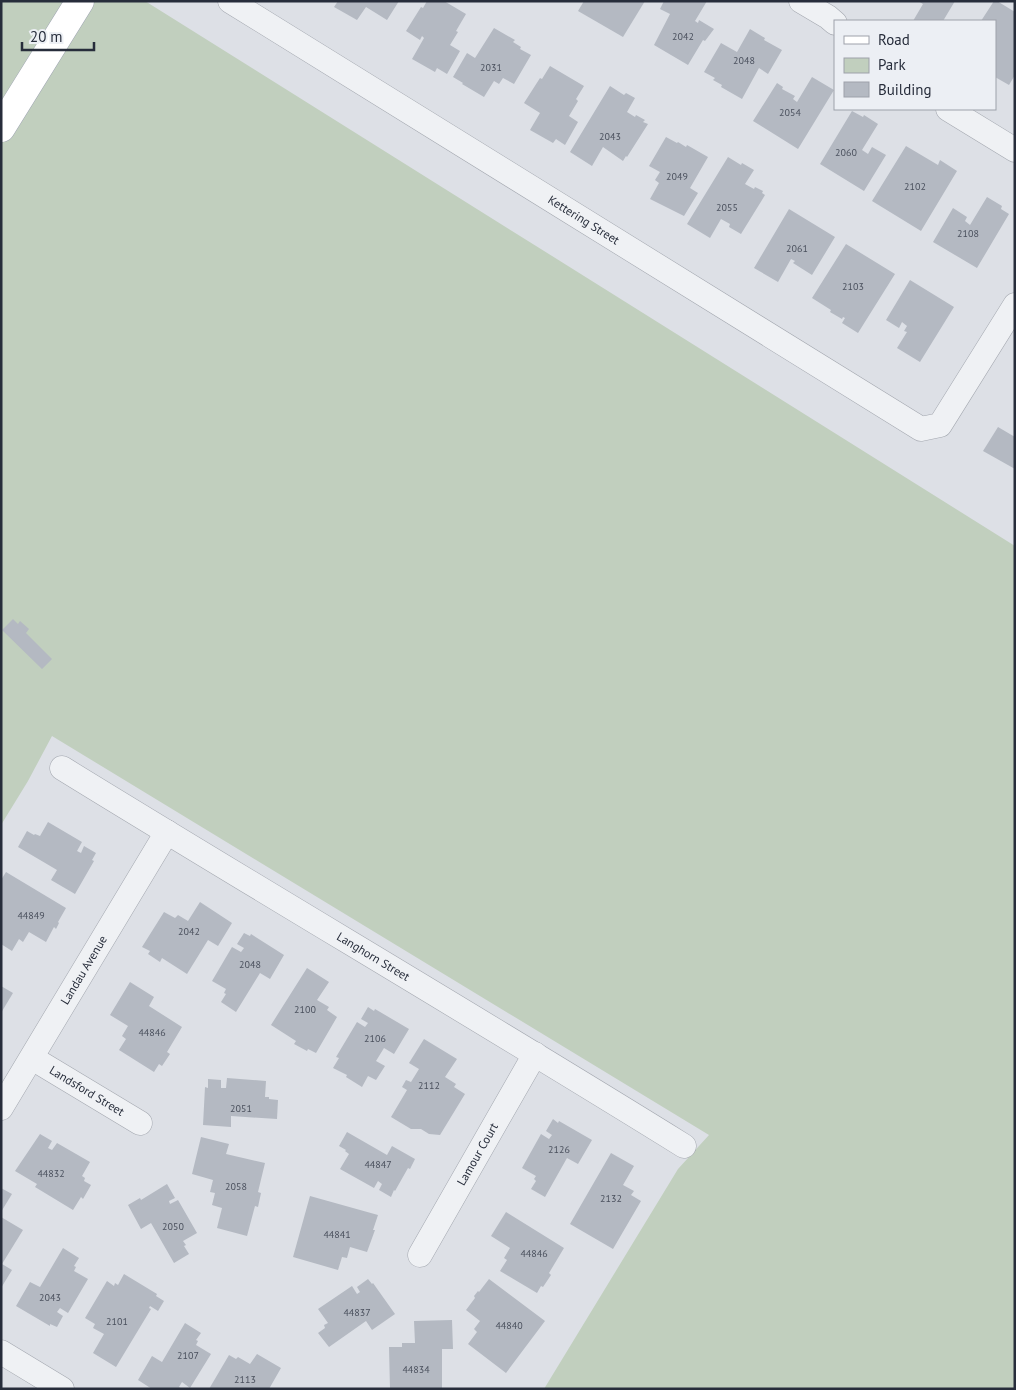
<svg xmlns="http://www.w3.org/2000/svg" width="1016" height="1390" font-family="'PT Sans',sans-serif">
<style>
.green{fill:#c1cfbe}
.building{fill:#b4b9c2}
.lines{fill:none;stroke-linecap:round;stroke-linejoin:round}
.minor-casing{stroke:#a3a7af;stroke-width:25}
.primary-casing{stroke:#9da3b1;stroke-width:29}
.minor{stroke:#eff1f4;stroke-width:24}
.primary{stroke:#fff;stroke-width:28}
.labels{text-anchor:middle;stroke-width:4.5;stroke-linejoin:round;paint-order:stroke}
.number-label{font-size:10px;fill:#4a505d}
.street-label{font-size:12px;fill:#272d3b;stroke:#eceff4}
</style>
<rect width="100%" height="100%" fill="#dde0e6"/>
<path class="green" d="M1,1H145L1015,546V1389H544L678,1169L709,1135L52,736L28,781L1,825Z"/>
<g class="building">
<path d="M338,1H399L387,20L366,7L357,20L334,7Z"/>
<path d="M427,1H444L466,14L456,31L458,32L450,45L460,51L447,74L437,68L435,72L412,59L424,38L422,36L420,40L406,31L421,7L423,8Z"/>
<path d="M584,1H645L623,37L578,11Z"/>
<path d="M664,1H707L695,21L698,23L699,20L714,29L705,41L703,40L688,65L654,45L670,14L660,9Z"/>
<path d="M918,1H955L943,21H913L923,4Z"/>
<path d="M994,1H997L1015,12V75L1009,85L995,77V21H981Z"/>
<path d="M494,28L515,40L513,42L521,47L520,49L531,55L514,84L503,78L499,84L494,81L484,97L462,84L463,83L453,77L467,53L475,58Z"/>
<path d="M750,29L765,38L764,40L782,50L768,74L759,68L742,99L721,87L722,85L713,80L715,78L704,72L721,43L737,52Z"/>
<path d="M550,66L584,86L576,99L578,101L569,116L578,122L565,145L556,139L553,143L530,130L540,113L524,103L540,78L542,79Z"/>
<path d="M812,77L834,90L798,149L753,121L777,83L783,87L782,89L795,96L793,99L797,102Z"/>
<path d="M610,86L624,95L626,93L635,98L627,112L635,117L636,115L645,120L643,122L648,124L627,157L626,156L623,161L603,147L592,166L570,152Z"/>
<path d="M852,111L863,117L864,115L878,124L862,150L868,154L872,147L886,155L864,191L820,164Z"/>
<path d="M666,137L677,143L678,142L686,147L687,145L708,157L690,188L698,193L684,216L650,199L659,183L655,180L660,172L649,166Z"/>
<path d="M906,146L938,165L940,160L957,171L921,231L872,201Z"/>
<path d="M728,157L741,165L742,163L754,170L745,184L754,189L755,187L763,191L762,193L765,195L741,234L729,227L730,224L721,219L710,238L687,224Z"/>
<path d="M987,197L1002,206L1001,209L1009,214L977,268L933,242L953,208L967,217L965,221L970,225Z"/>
<path d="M789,209L835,237L812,275L793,263L795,261L791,259L778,282L754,268Z"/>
<path d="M846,244L895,274L858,333L842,323L845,318L843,317L842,319L830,312L831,310L812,298Z"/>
<path d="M910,280L954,307L920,362L897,348L907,332L904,331L907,326L902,322L899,328L886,320Z"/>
<path d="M998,427L1015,437V469L983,451Z"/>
<path d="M13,619L18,624L20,621L29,629L26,633L52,659L42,669L2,630Z"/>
<path d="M48,822L82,842L77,851L81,853L84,846L96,853L92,860L94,861L75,894L51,880L57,870L18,847L27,831L34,835L35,834L40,836Z"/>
<path d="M6,872L66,908L58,922L59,923L56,929L54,927L46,942L29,932L23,942L19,939L12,951L1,944V880Z"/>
<path d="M200,902L232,923L218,946L208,940L187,974L162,958L160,962L148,954L150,951L142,947L164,912L175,918L178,915L188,921Z"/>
<path d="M244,933L250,936L251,934L284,955L270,979L260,973L236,1012L221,1002L226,994L224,993L226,989L212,981L232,947L241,952L244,948L237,944Z"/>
<path d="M307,968L329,982L317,1000L329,1007L327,1010L337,1017L316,1053L308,1049L307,1051L294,1044L296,1041L271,1025Z"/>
<path d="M130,982L154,997L149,1006L182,1027L167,1052L170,1054L162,1066L159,1064L154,1072L119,1050L126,1039L122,1036L128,1026L110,1015Z"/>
<path d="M1,986L13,993L1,1013Z"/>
<path d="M368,1007L374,1011L375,1009L409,1029L394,1054L384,1048L376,1061L385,1066L376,1080L368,1076L362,1087L346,1077L347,1075L333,1068L339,1058L336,1057L357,1022L365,1027L368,1023L361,1019Z"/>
<path d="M424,1039L457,1059L445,1077L456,1084L454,1087L465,1094L440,1135L429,1134L421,1129H411L391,1117L407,1090L402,1087L406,1080L411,1082L419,1069L409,1063Z"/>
<path d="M227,1078L266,1081L265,1097H269V1099L278,1100L277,1119L231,1116V1127L203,1125L205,1087L208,1088V1079L221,1080V1088H226Z"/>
<path d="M553,1119L558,1123L559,1121L592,1140L578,1164L567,1158L545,1197L531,1189L536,1181L534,1179L536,1176L522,1168L541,1134L549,1139L552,1135L546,1131Z"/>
<path d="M347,1132L387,1155L392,1146L415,1159L410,1169L408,1168L395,1191L394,1190L391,1197L379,1190L382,1184L378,1181L374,1188L340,1169L349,1154L345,1151L346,1150L339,1146Z"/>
<path d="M40,1134L52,1141L48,1148L52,1150L57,1143L90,1162L82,1176L85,1178L84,1181L91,1185L83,1199L81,1197L73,1210L35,1187L37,1184L15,1171Z"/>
<path d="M201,1137L229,1144L226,1154L265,1163L258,1192L261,1193L258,1207L255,1206L247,1236L217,1228L222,1208L212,1205L215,1193L210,1192L213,1180L192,1174Z"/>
<path d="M611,1153L634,1166L623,1185L634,1191L631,1195L641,1201L613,1249L570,1224Z"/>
<path d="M167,1184L175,1198L169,1201L170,1204L178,1200L197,1233L183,1241L186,1245L184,1246L189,1254L174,1263L151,1223L141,1229L128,1205L140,1198L141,1200Z"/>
<path d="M1,1188L12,1194L1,1212Z"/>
<path d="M310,1196L378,1215L373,1230H375L367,1252L350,1247L347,1258L342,1257L338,1270L293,1257Z"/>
<path d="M506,1212L564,1248L549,1273L551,1275L543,1287L541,1286L537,1293L500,1271L507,1260L504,1258L510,1248L491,1236Z"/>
<path d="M1,1217L23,1230L2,1264L12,1270L1,1288Z"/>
<path d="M63,1248L79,1258L74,1266L76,1267L74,1271L88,1279L68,1313L60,1308L57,1312L63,1316L57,1327L50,1324V1326L16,1306L30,1282L40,1287Z"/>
<path d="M124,1274L157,1294L156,1296L164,1301L158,1311L150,1306L149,1308L151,1309L116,1367L93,1353L104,1334L93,1328L95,1324L85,1318L107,1281L114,1286L115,1283L118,1285Z"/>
<path d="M368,1279L372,1284L373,1283L395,1314L372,1330L366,1321L329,1347L318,1333L325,1328L324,1325L328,1323L318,1309L352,1286L357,1294L360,1292L357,1287Z"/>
<path d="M489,1279L545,1321L506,1373L468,1344L477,1332L474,1329L480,1321L466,1310L475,1298L474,1296L478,1291L479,1292Z"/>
<path d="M452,1320L453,1349H442V1389H390L389,1347H402V1343H415L414,1321Z"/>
<path d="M185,1323L201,1333L196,1340L198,1341L196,1345L211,1354L190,1388L182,1382L179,1387L182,1389H152L138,1380L152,1356L162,1362Z"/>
<path d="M257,1354L281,1368L269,1389H209L229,1355L236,1359L238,1357L250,1364Z"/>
</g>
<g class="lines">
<g class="minor-casing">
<g id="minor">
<path id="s1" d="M230,1L921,429L940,425L1015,305"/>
<path d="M801,1L828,17L835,23"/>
<path d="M948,109L1015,150"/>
<path id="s2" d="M62,768C268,895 478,1018 684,1146"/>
<path id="s3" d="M32,1058L140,1123"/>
<path id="s4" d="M1,1108L167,832"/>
<path id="s5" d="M420,1255L535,1054"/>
<path d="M1,1352L62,1389"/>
</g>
</g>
<g class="primary-casing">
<path id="primary" d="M1,128L80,1"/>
</g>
<use href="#minor" class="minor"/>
<use href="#primary" class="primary"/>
</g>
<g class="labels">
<g class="number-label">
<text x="683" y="40">2042</text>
<text x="744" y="64">2048</text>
<text x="491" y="71">2031</text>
<text x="790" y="116">2054</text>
<text x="610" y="140">2043</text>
<text x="846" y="156">2060</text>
<text x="677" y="180">2049</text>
<text x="915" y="190">2102</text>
<text x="727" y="211">2055</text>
<text x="968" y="237">2108</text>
<text x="797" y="252">2061</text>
<text x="853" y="290">2103</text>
<text x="31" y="919">44849</text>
<text x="189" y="935">2042</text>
<text x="250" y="968">2048</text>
<text x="305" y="1013">2100</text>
<text x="152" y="1036">44846</text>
<text x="375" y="1042">2106</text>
<text x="429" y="1089">2112</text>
<text x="241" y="1112">2051</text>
<text x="559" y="1153">2126</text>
<text x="378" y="1168">44847</text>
<text x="51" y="1177">44832</text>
<text x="236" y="1190">2058</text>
<text x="611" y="1202">2132</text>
<text x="173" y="1230">2050</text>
<text x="337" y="1238">44841</text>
<text x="534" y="1257">44846</text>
<text x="50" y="1301">2043</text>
<text x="357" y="1316">44837</text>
<text x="117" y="1325">2101</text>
<text x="509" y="1329">44840</text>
<text x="188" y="1359">2107</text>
<text x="416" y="1373">44834</text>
<text x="245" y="1383">2113</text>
</g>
<g class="street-label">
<text dy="4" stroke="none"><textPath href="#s1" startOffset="416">Kettering Street</textPath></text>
<text dy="4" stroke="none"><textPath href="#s2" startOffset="364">Langhorn Street</textPath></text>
<text dy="4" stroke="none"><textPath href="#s4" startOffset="161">Landau Avenue</textPath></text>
<text dy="4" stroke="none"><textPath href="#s3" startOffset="64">Landsford Street</textPath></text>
<text dy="4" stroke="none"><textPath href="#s5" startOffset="116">Lamour Court</textPath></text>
</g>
</g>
<rect width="1016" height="1390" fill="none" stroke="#272d3b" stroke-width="5"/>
<rect x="834" y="20" width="162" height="90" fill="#eceff4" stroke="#9da1aa"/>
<rect x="844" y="36" width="25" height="8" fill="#ffffff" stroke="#9da1aa"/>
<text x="878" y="45" font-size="15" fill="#272d3b">Road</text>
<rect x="844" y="58" width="25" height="15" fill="#c1cfbe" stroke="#9da1aa"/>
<text x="878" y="70" font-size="15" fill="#272d3b">Park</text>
<rect x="844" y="82" width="25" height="15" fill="#b4b9c2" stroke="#9da1aa"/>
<text x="878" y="95" font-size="15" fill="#272d3b">Building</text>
<path d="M22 42v8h72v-8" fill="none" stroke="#272d3b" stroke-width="2.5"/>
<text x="30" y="42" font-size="15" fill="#272d3b" stroke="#eceff4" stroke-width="4" paint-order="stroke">20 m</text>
</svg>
